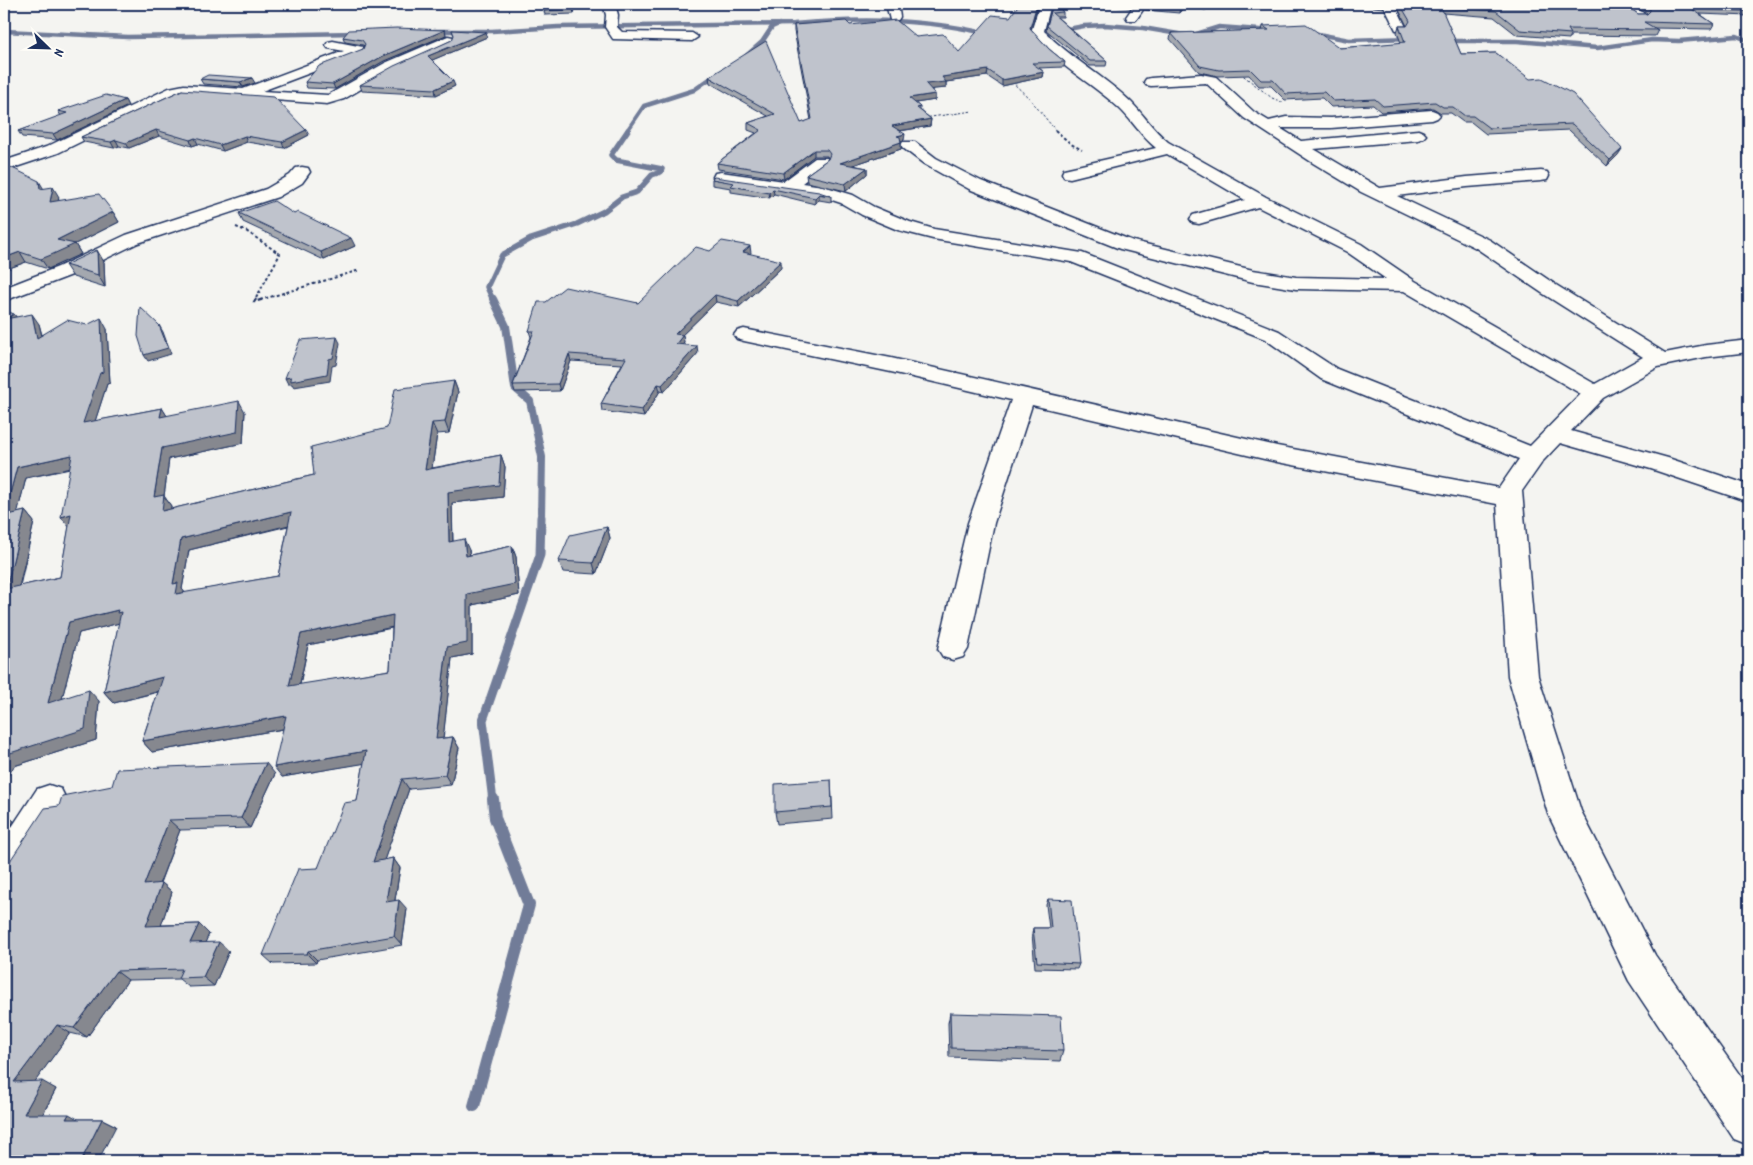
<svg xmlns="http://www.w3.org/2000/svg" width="1753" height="1165" font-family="Dekko,sans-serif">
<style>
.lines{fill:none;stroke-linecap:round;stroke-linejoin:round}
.stream-far4{stroke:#717c98;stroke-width:4.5}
.stream-far3{stroke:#717c98;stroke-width:5.5}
.stream-far2{stroke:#717c98;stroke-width:8}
.stream-far1{stroke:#717c98;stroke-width:9}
.stream{stroke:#717c98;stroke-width:12}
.minor-casing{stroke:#1b2f5e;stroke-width:3}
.path-far2{stroke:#1b2f5e;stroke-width:1;stroke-dasharray:2.5 2;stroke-linecap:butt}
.path-far1{stroke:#1b2f5e;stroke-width:2;stroke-dasharray:3 2.5;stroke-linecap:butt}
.path{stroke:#1b2f5e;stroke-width:2.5;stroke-dasharray:4.5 3;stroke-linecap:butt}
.minor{fill:#fdfcf7;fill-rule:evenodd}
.wall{fill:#a4a8af;stroke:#1b2f5e;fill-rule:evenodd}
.shaded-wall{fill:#86888f;stroke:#1b2f5e}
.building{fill:#bfc3cc;stroke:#1b2f5e;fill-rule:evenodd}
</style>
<rect width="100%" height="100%" fill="#f4f4f1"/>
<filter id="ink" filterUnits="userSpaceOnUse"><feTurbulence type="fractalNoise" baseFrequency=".02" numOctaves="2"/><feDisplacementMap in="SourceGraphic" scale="10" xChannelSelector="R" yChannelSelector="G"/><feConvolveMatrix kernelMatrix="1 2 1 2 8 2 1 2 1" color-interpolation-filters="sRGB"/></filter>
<g filter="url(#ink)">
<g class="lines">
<g class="stream-far4">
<path d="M4,31L128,37L356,33"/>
<path d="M434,31H492L558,27L794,24C859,18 924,18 988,34"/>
<path d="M1313,33L1349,40L1412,38"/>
<path d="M1036,35L1084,26L1105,25L1143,28L1190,36L1219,27L1273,31"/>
<path d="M1445,41H1517L1597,48L1652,40L1679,41L1737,36L1749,41"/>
<path d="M746,56L762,42L772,27L779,24"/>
<path d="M627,131L644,106L694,90L718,73"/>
</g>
<path class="stream-far3" d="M493,300L487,287L502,255L531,239L577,224L604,211L622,197L637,192L652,175L661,172L662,169L616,160L611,155L628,130"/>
<path class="stream-far2" d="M493,299L506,326L515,388L530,401L542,457L541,518"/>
<path class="stream-far1" d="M493,801L483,720L540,555L541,517"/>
<path class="stream" d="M474,1106L529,905L495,818L493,799"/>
<g class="minor-casing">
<g id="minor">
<path d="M603,4H615L618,15L617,27L622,32L692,33L698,37L692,41L613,39L605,27L606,15Z"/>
<path d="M886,4H898L900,17L898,20H890Z"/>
<path d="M1040,4H1053L1050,8L1044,31C1070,58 1104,76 1131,102C1144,115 1153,130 1168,142L1266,197L1361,244L1415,281L1595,384L1643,357L1542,293L1476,248L1361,192L1313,163L1244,118L1206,83L1151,86L1146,85L1144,82L1146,79L1151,78L1201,74L1216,77L1254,112L1269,121L1286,117L1331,118L1432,110L1437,112L1440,115L1437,118L1432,120L1331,128H1280L1301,141L1418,130L1423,132L1426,135L1423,138L1418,140L1314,149L1380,188L1467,177L1541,171L1547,172L1549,176L1547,180L1541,181L1467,187L1397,196L1490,240L1556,285L1665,353L1706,345L1749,340V352L1706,357L1658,367L1603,398L1571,431L1668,458L1749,485V502L1651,469L1560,443L1543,461L1522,491L1538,676L1581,811L1655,955L1749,1088V1145L1734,1139L1629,981L1548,814L1508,676L1497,504L1277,462L1032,405L994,523L968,649L963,657L953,660L943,657L938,649L968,523L1011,400L891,372L744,341L737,339L734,335L737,331L744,329L891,358L1277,446L1499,488L1519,459L1321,379L1265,339L1071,262L933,239L898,230L862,215L841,203L820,196L721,182L715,181L713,177L715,173L721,172L784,181L815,158H827L829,161L827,164L802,183L823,186L853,195L874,207L910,222L934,229L1082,253L1279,331L1337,369L1530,446L1581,394L1404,291L1296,289L1253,282L1120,249L969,189L924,164L903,148L901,145L903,142H915L936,158L981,181L1133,241L1253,270L1296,277L1386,279L1347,252L1258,207L1199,224L1193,223L1190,219L1193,215L1245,200L1167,154L1070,178L1064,177L1062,173L1064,169L1156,148C1141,136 1132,120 1119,108C1091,82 1053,63 1031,32Z"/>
<path d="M1135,4H1147L1136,20H1128L1126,17Z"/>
<path d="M1200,4H1212L1205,9L1201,8Z"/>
<path d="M1383,4H1395L1406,27L1404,30H1396Z"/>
<path d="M1617,4H1631L1646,15L1644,18H1636Z"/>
<path d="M448,36L453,37L454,40L453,43L395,69L344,99L327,104L184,93L178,94L58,153L4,171V161L46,147L169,88L184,85L243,89L344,51L328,48L326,45L328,42L333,41L363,47L365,50L363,53L262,91L328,95L385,63Z"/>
<path d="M302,167L308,168L310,172L302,183L278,197L138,243L72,275L4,301V288L58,267L126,235L266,189L290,175L296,168Z"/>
<path d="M49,785L61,789L66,799L16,879L4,884V839L37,789Z"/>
</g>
</g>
<g class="path-far2">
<path d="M631,9L676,6L726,8"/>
<path d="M1240,73L1272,98L1284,103"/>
<path d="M1012,82L1030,99L1056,131"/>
<path d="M924,118L973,111"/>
</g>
<g class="path-far1">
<path d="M1055,130L1071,144L1082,150"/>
<path d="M236,227L246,231L280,254L255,300"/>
<path d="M260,300L360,270"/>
</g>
<path class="path" d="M256,299L254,302L264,299"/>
<use href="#minor" class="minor"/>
</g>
<g class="wall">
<path d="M546,4H576L574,14L545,15L544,11Z"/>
<path d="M1053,4L1063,12V17H1057L1107,61L1106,66H1090L1046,30L1047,26Z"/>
<path d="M1094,4H1134L1130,8Z"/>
<path d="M1147,4H1186L1179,13L1145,10Z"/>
<path d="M1348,4H1384L1383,8Z"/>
<path d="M1396,4H1624L1638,14H1647V13L1634,4H1749V16L1700,14L1714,24L1711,29L1654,28L1658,30L1655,36L1571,35L1569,39L1517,35L1494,17L1443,13L1461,54L1496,53L1618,155L1607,166L1569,130L1486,134L1471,122H1463L1451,113H1441L1433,108L1381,112L1373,105L1331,107L1322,98L1285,100L1271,86H1259L1249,75L1218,76L1199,72L1170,39L1171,33L1262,31L1263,26L1340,48L1401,43L1397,32L1399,26H1407Z"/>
<path d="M794,25H850L916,37L959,52L1031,29L1049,49L1065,62L1064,67L1039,68L1044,72L1043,77L1002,86L987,76L946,82V88L931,89L935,94V100L915,103L920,107V110L931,119L930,126L900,131L904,140L901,141V149L853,165L867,168V174L846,191L807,182L806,175L828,159L827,156H814L784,179L718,169L717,163L756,133L748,130V123L768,116L710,83L709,77L801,123L811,120L794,31Z"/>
<path d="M445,30L446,35L384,61L335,89L307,88L305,82L363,49L364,46L363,45L345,42L343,37Z"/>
<path d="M452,30L487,37L432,60L455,86L436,95L362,91L360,85L452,40L454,36Z"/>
<path d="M200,79L255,83L243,87L203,84Z"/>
<path d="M182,90L309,135L284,148L247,142L223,151L198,144L192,146L159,136L129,148L119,146L114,148L84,142L81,137Z"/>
<path d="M125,100L128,106L57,140L22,137L18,131L61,116L58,111Z"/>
<path d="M712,179L831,196V202L819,200L815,204L774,194L770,198L731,192V188L712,185Z"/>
<path d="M44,189L59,197L58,200L113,212L119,222L75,244L81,254L57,265L48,269L26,262L4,270Z"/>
<path d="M239,213L294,214L355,246L324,260L243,222Z"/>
<path d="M710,251L751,253L749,254L781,268L739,307L716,302L682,335L684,342L682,345L698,353L664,392L660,391L644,417L602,411L601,404L622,364L571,361L560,391L515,392L513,385L531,337L529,331L546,302L638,303Z"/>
<path d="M104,262L105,287L73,277L65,265Z"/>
<path d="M14,314L16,317L39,324L42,335L107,329L110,383L107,384L95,421L162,408L167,416L245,412L243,443L169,459L164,496L171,506V509L314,475L387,428L454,381L458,392L449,433L437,434L432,468L501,455L505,467L503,497L452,503L453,541L469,550L470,555L512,546L516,557L519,595L472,605V654L452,658L443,738L453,737L459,748L451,785L409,789L384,860L393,858L400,868L395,900L407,909L402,945L317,960L316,963L273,964L263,955L318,868L357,801L364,763L282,777L283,729L152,752L142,741L158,692L114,703L104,692L119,623L79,633L62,698L99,701L96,740L14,766ZM70,469L69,527L60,577L20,586L34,522L25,511L17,513L26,478ZM288,526L278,576L185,593L182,589L189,550ZM392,628L390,670L300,685L308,645Z"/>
<path d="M607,527L610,538L596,574L563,572L559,561Z"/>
<path d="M275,774L250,828L180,830L160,883H162L172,892L161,925L199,924L209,934L205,942L229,951L214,986L189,987L179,979L128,980L87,1037L70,1033L35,1081L56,1089L43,1114L77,1119H102L116,1126L4,1161L5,870L59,806Z"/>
<path d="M831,780L833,819L777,824L775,812Z"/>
<path d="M1048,899L1079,964L1077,969L1035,968L1032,934L1033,928H1049L1046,905Z"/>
<path d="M950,1013L1063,1051L1060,1061L949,1057L948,1023Z"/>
</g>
<g class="shaded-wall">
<path d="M574,4H576L574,14L573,9Z"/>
<path d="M1037,4H1038L1030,33V28Z"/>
<path d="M1183,4H1186L1179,13L1180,8Z"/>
<path d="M445,30L446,35L384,61L335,89L333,84L383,56Z"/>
<path d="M486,32L487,37L430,61L428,56Z"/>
<path d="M988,70L987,76L946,82V88L926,90V84L942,77Z"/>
<path d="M1044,72L1043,77L1002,86V80Z"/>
<path d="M252,78L255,83L243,87L240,82Z"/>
<path d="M453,81L455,86L436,95L435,89Z"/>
<path d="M935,94V100L909,104V98Z"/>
<path d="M125,100L128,106L57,140L53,134Z"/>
<path d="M931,119L930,126L892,132V126Z"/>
<path d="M156,130L159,136L129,148L126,143Z"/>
<path d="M306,130L309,135L284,148L282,142Z"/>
<path d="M905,134L904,140L897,142V136Z"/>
<path d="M245,136L247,142L223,151L220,145Z"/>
<path d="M195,138L198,144L192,146L190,140Z"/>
<path d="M116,140L119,146L114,148L111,142Z"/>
<path d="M901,142V149L841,169L840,163Z"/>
<path d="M1622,149L1618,155L1607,166L1610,160Z"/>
<path d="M814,150V156L784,179L783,173Z"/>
<path d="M867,168V174L846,191L845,184Z"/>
<path d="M39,181L45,191L40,189Z"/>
<path d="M53,187L59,197L56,211L50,202Z"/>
<path d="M773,189L774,194L770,198L769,193Z"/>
<path d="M819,194V200L815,204V198Z"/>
<path d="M113,212L119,222L75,244L81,254L48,269L41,259L57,240Z"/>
<path d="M351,238L355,246L324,260L321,252Z"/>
<path d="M750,246L751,253L744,259L743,252Z"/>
<path d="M97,250L104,262L105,287L98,275Z"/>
<path d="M20,252L26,262L4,270V258Z"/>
<path d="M781,261V268L739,307L738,301Z"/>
<path d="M715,295L716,302L676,341L675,334Z"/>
<path d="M14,314L22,325L5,319Z"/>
<path d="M32,314L39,324L45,349L37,338Z"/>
<path d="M101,318L107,329L110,383L107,384L91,434L83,423Z"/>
<path d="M159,325L163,332L171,354L148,361L144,355Z"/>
<path d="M683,335L684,342L677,351L676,344Z"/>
<path d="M337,337L340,343L336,365L332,366L330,381L294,387L292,384H288L285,378L291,377L329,359Z"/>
<path d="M697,346L698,353L664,392L662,385Z"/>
<path d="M569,354L571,361L560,391L558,384Z"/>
<path d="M454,381L458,392L449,433L445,422Z"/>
<path d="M658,384L660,391L644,417L642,410Z"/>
<path d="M239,401L245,412L243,443L169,459L164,496L171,506L169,523L162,511L154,497L162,448Z"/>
<path d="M162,408L169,419L160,417Z"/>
<path d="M432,423L437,434L430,481L425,470Z"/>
<path d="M72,455L81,466L26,478L14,527L4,516L17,467Z"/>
<path d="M501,455L505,467L503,497L452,503L453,553L449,542L448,492Z"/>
<path d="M25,511L34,522L16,600L6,589Z"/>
<path d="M291,512L297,523L189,550L182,589L186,594H176L173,584L181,539Z"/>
<path d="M71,514L70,528L61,517Z"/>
<path d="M607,527L610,538L596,574L593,563Z"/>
<path d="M464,539L469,550L471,567L466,556Z"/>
<path d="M512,546L516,557L519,595L472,605V654L452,658L442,749L436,739L447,647L467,594Z"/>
<path d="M118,610L121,612L124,622L79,633L58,714L48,703L69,622Z"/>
<path d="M393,615L398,626L308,645L297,697L289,686L301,634Z"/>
<path d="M163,677L172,688L114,703L104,692Z"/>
<path d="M89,690L99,701L96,740L14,766L4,783V755Z"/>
<path d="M286,716L294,727L152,752L142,741Z"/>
<path d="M453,737L459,748L451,785L445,775Z"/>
<path d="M366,751L373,762L282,777L274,767Z"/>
<path d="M266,763L275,774L250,828L241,818Z"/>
<path d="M402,779L409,789L380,872L373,862Z"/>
<path d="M4,813L14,821L4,836Z"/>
<path d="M169,820L180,830L155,895L144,885Z"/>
<path d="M393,858L400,868L393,912L386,902Z"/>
<path d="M162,883L172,892L158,935L146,926Z"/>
<path d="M399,900L407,909L402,945L394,936Z"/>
<path d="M199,924L209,934L201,952L190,943Z"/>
<path d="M219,942L229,951L214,986L203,977Z"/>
<path d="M308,951L317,960L316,963L307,954Z"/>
<path d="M116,971L128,980L87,1037L74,1028Z"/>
<path d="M57,1025L70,1033L29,1090L14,1082Z"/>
<path d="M42,1081L56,1089L39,1121L24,1114Z"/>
<path d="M69,1114L83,1122L66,1119Z"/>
<path d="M102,1119L116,1126L98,1161H81Z"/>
</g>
<g class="building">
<path d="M546,4H574L573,9L544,11Z"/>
<path d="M1019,4H1037L1030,28L1049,49L1065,62L1032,63L1044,72L1002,80L988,70L942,77L946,82L926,84L935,94L909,98L920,107L917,108L931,119L892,126L905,134L897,136L900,137L901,142L840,163L867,168L845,184L806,175L828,159L830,154L827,150H814L783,173L717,163L761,130L748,123L775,114L709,77L766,41L801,123L812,119L794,25L846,21L850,25L896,20L916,37L943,34L959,52L992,15L1010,17Z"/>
<path d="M1053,4H1056L1063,12L1052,13L1107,61H1090L1047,26Z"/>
<path d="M1146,4H1183L1180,8Z"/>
<path d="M1400,4H1624L1638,14H1647L1650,11V8L1644,4H1749V11L1692,9L1714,24L1644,22L1658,30L1568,29L1571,34L1520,30L1496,11L1441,7L1461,54L1496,53L1530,79L1542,78L1573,94L1622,149L1610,160L1572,124L1489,128L1473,116H1465L1453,107H1443L1435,102L1383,106L1375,99L1333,101L1324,92L1286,94L1273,80H1261L1250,69L1219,70L1200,66L1171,33L1269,30L1263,26L1306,24L1340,48L1405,42L1399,26H1407L1410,21Z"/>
<path d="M397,28L445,30L383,56L333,84L305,82L319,66L363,49L365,44L362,40L343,37L349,30Z"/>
<path d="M452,30L486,32L428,56L453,81L435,89L360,85L394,66L452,40L454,35Z"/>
<path d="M208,75L252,78L240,82L200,79Z"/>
<path d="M182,90L274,97L306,130L282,142L245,136L220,145L195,138L190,140L156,130L126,143L116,140L111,142L81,137Z"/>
<path d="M106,95L125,100L53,134L18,131L67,113L58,111Z"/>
<path d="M4,164L39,181L40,189L53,187L50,202L99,194L113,212L57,240L75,244L51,255L41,259L20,252L4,258Z"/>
<path d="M714,177L819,192L831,196L819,194L815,198L773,189L769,193L731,186L734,183L712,179Z"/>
<path d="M274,201L294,214L298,212L351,238L321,252L239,213Z"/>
<path d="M722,241L750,246L743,252L781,261L738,301L715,295L675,334L683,335L676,344L697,346L662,385L658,384L642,410L601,404L626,358L569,354L558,384L513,385L534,331H529L538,302H546L565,287L638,303L696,247L710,251Z"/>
<path d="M97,250L98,275L65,265Z"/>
<path d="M140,307L159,325L168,348L144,355L138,336Z"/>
<path d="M4,310L14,314L5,319L32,314L37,338L67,320L87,325L101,318L103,372L100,373L83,423L162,408L160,417L239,401L237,432L162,448L154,497L164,495L162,511L314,475L311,447L387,428L395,389L454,381L445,422L432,423L425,470L501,455L499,485L448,492L449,542L464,539L466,556L512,546L515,584L467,594V643L447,647L436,739L453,737L445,775L402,779L373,862L393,858L386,902L399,900L394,936L308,951L307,954L263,955L298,869L318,868L344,803L357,801L366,751L274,767L286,716L142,741L163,677L104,692L121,612L117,613L118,610L69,622L48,703L89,690L85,729L4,755ZM72,455L61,517L71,514L60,577L6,589L25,511L4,516L17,467ZM291,512L278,576L176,594L178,583L173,584L181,539ZM393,615L390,670L289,686L301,634Z"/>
<path d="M337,337L333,358L329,359L327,374L291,381V377L285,378L300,340Z"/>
<path d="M607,527L593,563L559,561L570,535Z"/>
<path d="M266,763L241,818L169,820L144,885L162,883L146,926L199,924L190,943L219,942L203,977L178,978L182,969L116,971L74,1028L57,1025L14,1082L42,1081L24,1114H69L66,1119H102L81,1161H4V870L45,808L59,806L62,796L112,786L117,769Z"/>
<path d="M831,780L832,807L775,812V784Z"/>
<path d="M1048,899L1072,900L1079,964L1037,962L1033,928H1051Z"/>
<path d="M950,1013L1061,1016L1063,1051L951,1048Z"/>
</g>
</g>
<rect width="1753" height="1165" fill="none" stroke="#fdfcf7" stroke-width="20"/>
<rect x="10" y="10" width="1733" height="1145" fill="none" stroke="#1b2f5e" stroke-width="2" filter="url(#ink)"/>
<g transform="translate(48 48) rotate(113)" stroke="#fdfcf7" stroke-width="4" paint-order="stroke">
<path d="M0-4L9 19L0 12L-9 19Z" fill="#1b2f5e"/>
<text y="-8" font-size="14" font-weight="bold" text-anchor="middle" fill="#1b2f5e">N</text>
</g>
</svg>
